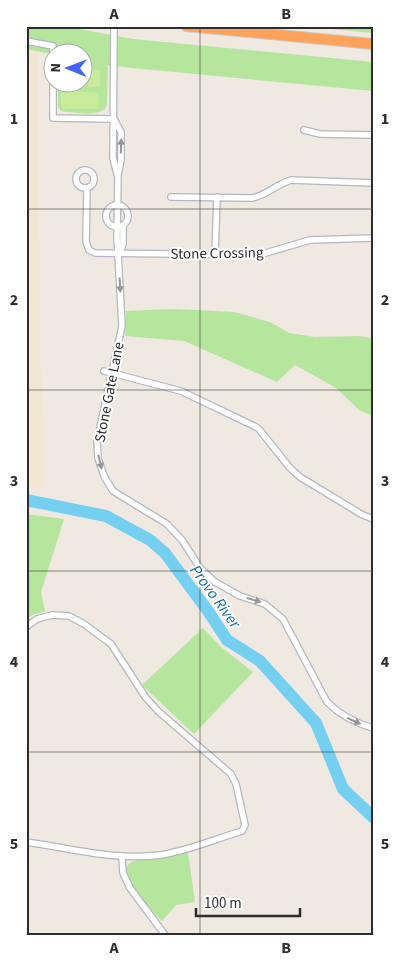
<svg xmlns="http://www.w3.org/2000/svg" width="399" height="961" font-family="'Source Sans 3',sans-serif">
<style>
.education{fill:#f0e6d1}
.green{fill:#b6e59e}
.pitch{fill:#c9ec9a}
.lines{fill:none;stroke-linecap:round;stroke-linejoin:round}
.river{stroke:#75cff0;stroke-width:12}
.street-casing{stroke:#b4b7c1;stroke-width:8}
.highway-casing{stroke:#c9c9c9;stroke-width:12}
.street{stroke:#fff;stroke-width:5.5}
.highway{stroke:#ffa35c;stroke-width:10}
.oneway{fill:#969696}
.grid{fill:none;stroke:#2e2e2e;stroke-width:1;stroke-opacity:0.55}
.labels{text-anchor:middle;stroke-width:4;stroke-linejoin:round;paint-order:stroke}
.street-label{font-size:15px;fill:#2e2e2e;stroke:#fff}
.water-label{font-size:16px;font-style:italic;fill:#0d6fa3;stroke:#fff}
.neatline{fill:none;stroke:#2e2e2e;stroke-width:2}
.grid-label{font-size:16px;text-anchor:middle;font-weight:bold;fill:#2e2e2e}
</style>
<rect width="100%" height="100%" fill="#efe9e1"/>
<path class="education" d="M26,47L38,50L40,361L44,430V489L26,485Z"/>
<g class="green">
<path d="M26,26H63L133,39L373,62V91L132,68L108,65L107,105C102,118 78,112 66,112L62,111L58,108V83L82,82V52H52V54L26,49Z"/>
<path d="M300,26H373V33Z"/>
<path d="M174,309L234,312L270,322L289,333L315,337L358,336L373,338V416L359,410L336,388L295,365L277,382L184,341L125,336L126,311Z"/>
<path d="M26,514L64,519L41,592L45,611L32,615L26,620Z"/>
<path d="M203,628L221,647L253,672L194,734L142,685Z"/>
<path d="M188,852L195,902L176,905L162,921C152,910 105,868 137,860Z"/>
</g>
<g class="pitch">
<rect x="88" y="70" width="12" height="17"/>
<path d="M61,91L95,92L98,95L99,109H64L61,106Z"/>
</g>
<g class="lines">
<path class="river" d="M26,500L106,516L150,540L165,553L208,611L227,640L260,661L316,723L343,789L373,817"/>
<g class="street-casing">
<g id="street">
<path d="M114,26L113,158L117,174"/>
<path d="M26,41L53,46V52"/>
<path d="M53,82V118L114,119"/>
<path d="M114,119L121,132V160L118,175L117,236L122,326L97,441L98,458L104,476L113,491L167,524L182,540L200,568L215,582L240,596L265,604L283,619L327,702C340,715 355,723 373,728"/>
<path d="M304,130L320,134L373,135"/>
<circle cx="85" cy="179" r="9"/>
<path d="M87,188L86,242L89,250L95,253L259,255L310,240L373,238"/>
<path d="M171,197L252,198C267,195 277,184 291,180L373,183"/>
<circle cx="117" cy="216" r="11"/>
<path d="M120,252L123,244V226"/>
<path d="M215,255L217,197"/>
<path d="M104,371L181,391L258,428L290,468L300,477L361,514L373,519"/>
<path d="M26,627L37,619L52,615L69,616L84,624L111,644L146,698L159,712L231,774L236,784L245,825L242,831C215,839 188,851 160,855C116,861 70,848 26,842"/>
<path d="M122,856L123,873L130,888L165,935"/>
</g>
</g>
<g class="highway-casing">
<path id="highway" d="M186,26L373,44"/>
</g>
<use href="#street" class="street"/>
<use href="#highway" class="highway"/>
</g>
<defs><path id="oneway-solid" d="M-6-.8H1V-3.2L6.5 0L1 3.2V.8H-6Z" transform="scale(1.25)"/></defs>
<g class="oneway">
<use href="#oneway-solid" transform="translate(121 146) rotate(-89)"/>
<use href="#oneway-solid" transform="translate(120 285) rotate(87)"/>
<use href="#oneway-solid" transform="translate(100 462) rotate(76)"/>
<use href="#oneway-solid" transform="translate(254 600) rotate(16)"/>
<use href="#oneway-solid" transform="translate(354 721) rotate(24)"/>
</g>
<path class="grid" d="M200,26V935M26,209H373M26,390H373M26,571H373M26,752H373"/>
<g class="labels">
<g class="street-label">
<text transform="translate(217 253) rotate(-1)" y="5">Stone Crossing</text>
<text transform="translate(109 392) rotate(-79)" y="5">Stone Gate Lane</text>
</g>
<g class="water-label">
<text transform="translate(216 596) rotate(54)" y="6">Provo River</text>
</g>
</g>
<rect width="399" height="961" fill="none" stroke="#ffffff" stroke-width="55"/>
<g transform="translate(68 68) rotate(271)"><circle r="24" fill="#ffffff" stroke="#ababab"/>
<path d="M0-4L9 19L0 12L-9 19Z" fill="#4264fb"/>
<text y="-8" font-size="14" font-weight="bold" text-anchor="middle" fill="#2e2e2e">N</text>
</g>
<path d="M196 908v8h104v-8" fill="none" stroke="#2e2e2e" stroke-width="2.5"/>
<text x="204" y="908" font-size="15" fill="#2e2e2e" stroke="#ffffff" stroke-width="4" paint-order="stroke">100 m</text>
<rect x="28" y="28" width="344" height="906" class="neatline"/>
<g class="grid-label">
<text x="114" y="19">A</text>
<text x="286" y="19">B</text>
<text x="14" y="124">1</text>
<text x="385" y="124">1</text>
<text x="14" y="305">2</text>
<text x="385" y="305">2</text>
<text x="14" y="486">3</text>
<text x="385" y="486">3</text>
<text x="14" y="667">4</text>
<text x="385" y="667">4</text>
<text x="14" y="849">5</text>
<text x="385" y="849">5</text>
<text x="114" y="953">A</text>
<text x="286" y="953">B</text>
</g>
</svg>
